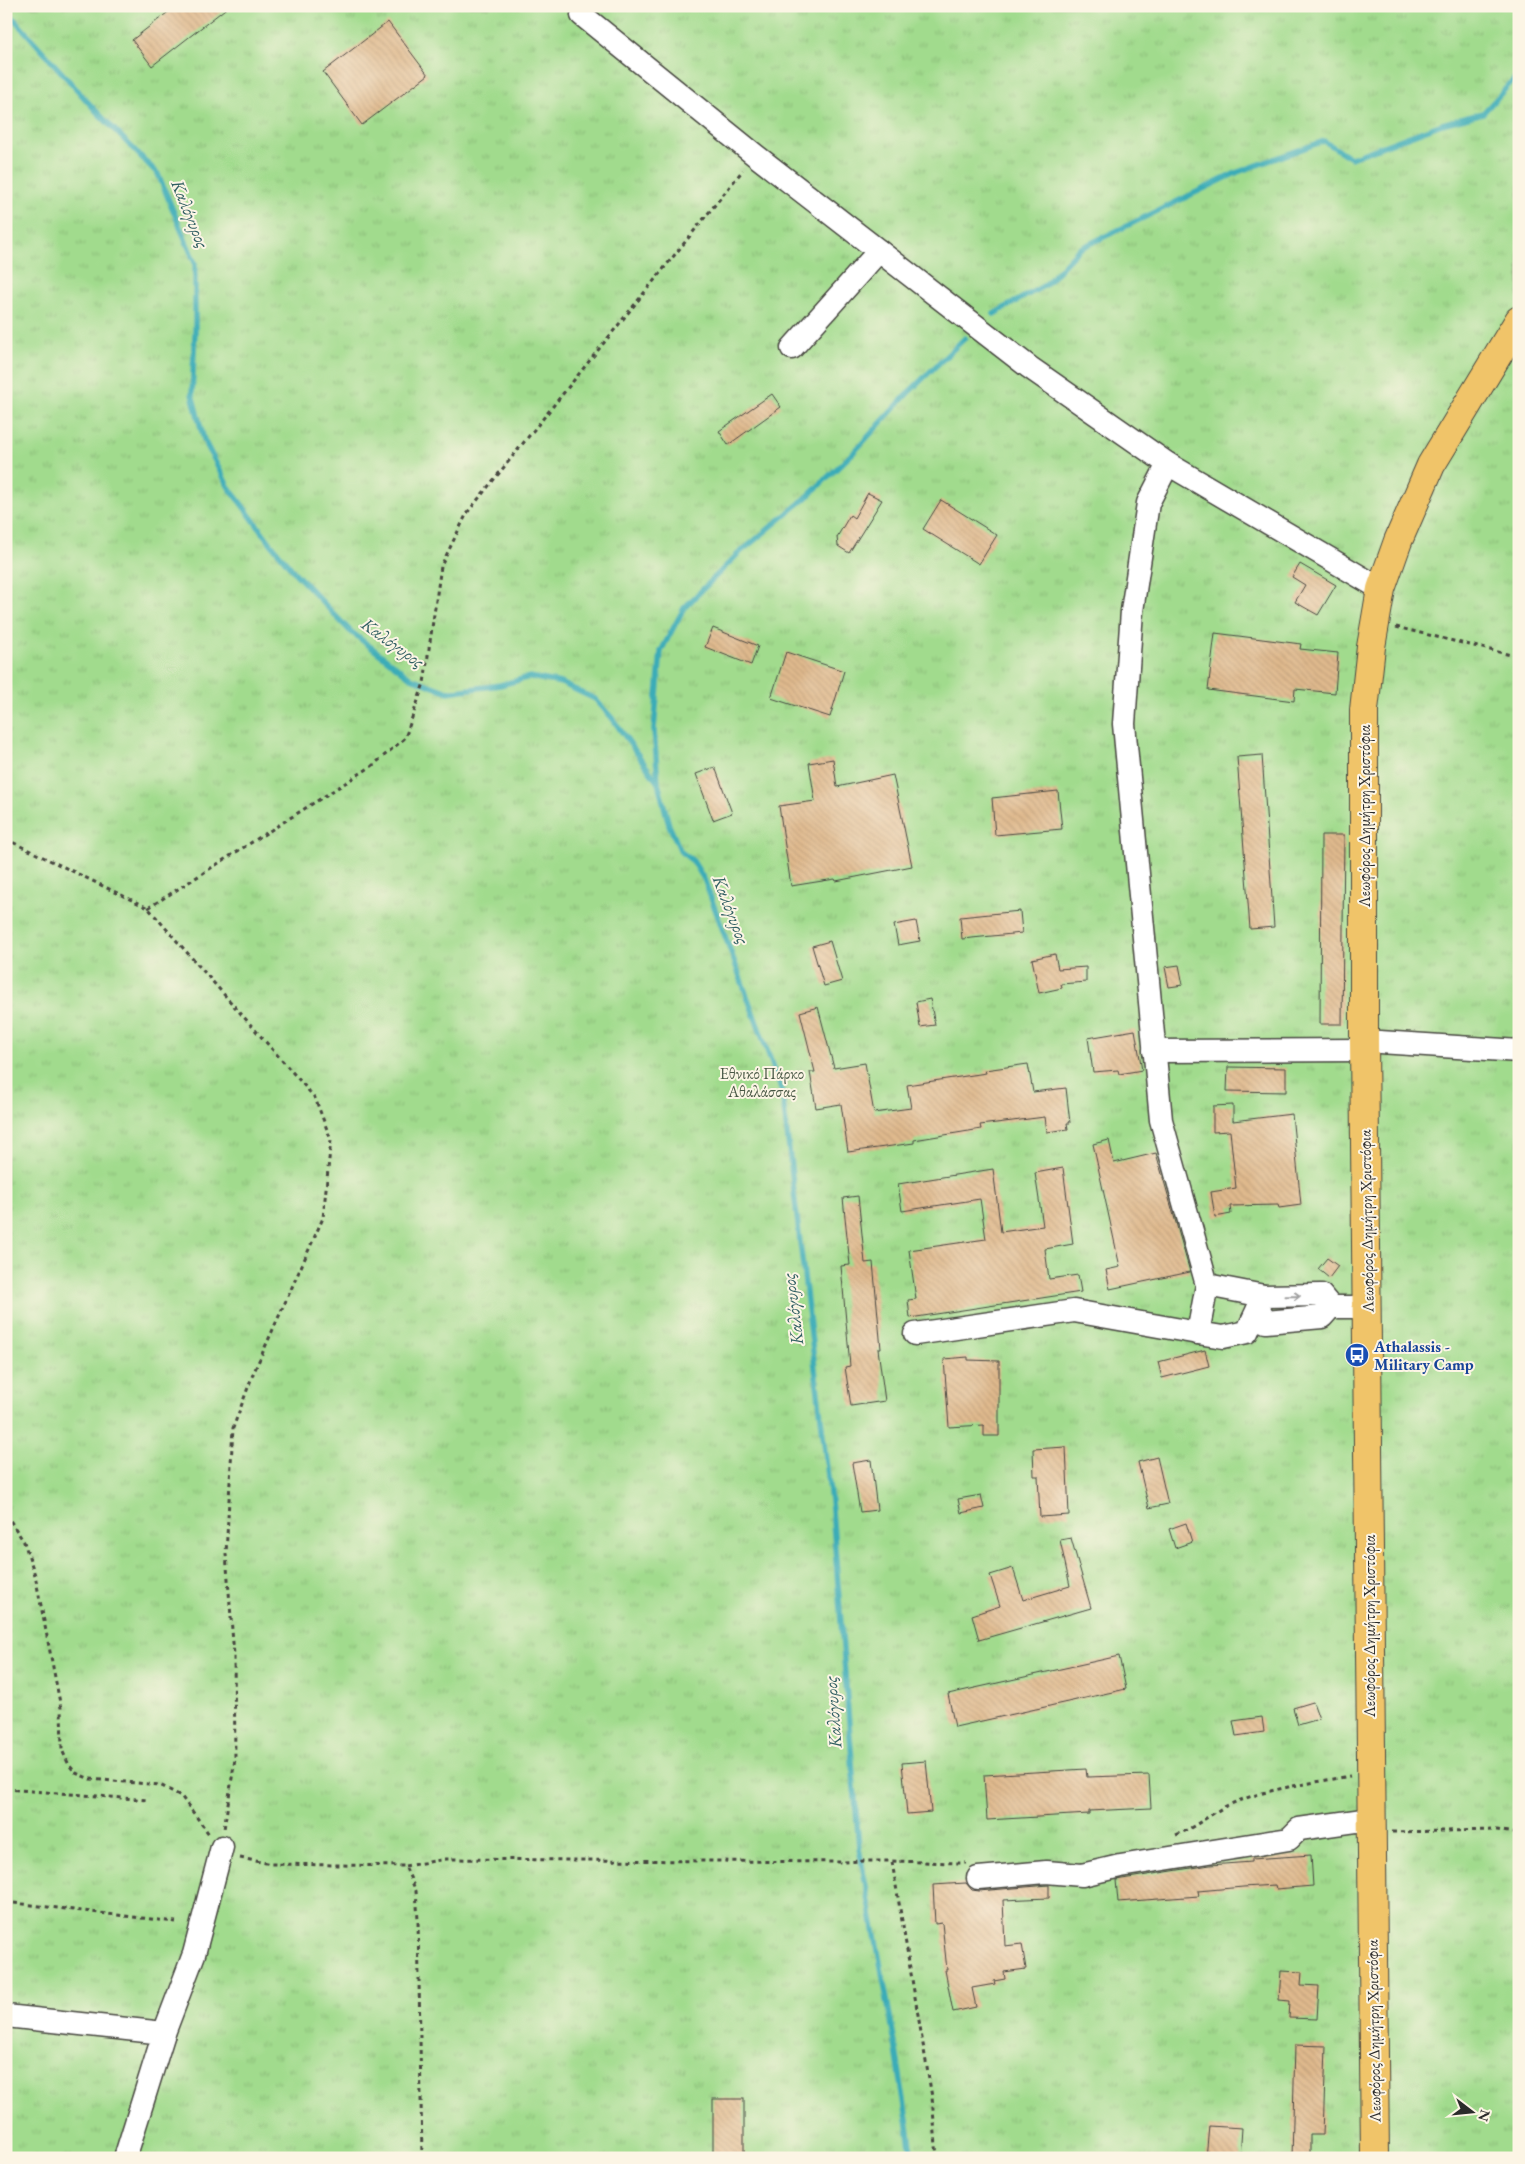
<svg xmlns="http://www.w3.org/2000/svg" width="1525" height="2164" font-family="'EB Garamond',serif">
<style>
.park{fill:url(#park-tufts);stroke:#66835c}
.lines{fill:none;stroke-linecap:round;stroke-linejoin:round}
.stream{stroke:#3bacb7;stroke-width:5.5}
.building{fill:url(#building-back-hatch)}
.minor-casing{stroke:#474640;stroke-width:25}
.major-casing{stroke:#474640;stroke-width:30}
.path{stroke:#474640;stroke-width:3;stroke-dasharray:4 4;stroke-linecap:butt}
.minor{stroke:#fff;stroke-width:22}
.major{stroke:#f0c469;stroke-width:28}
.oneway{stroke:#a0a0a0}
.labels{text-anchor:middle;stroke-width:4;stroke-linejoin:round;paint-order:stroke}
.street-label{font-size:16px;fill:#2b2b2b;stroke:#fcf5e5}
.park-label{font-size:16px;fill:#485744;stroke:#fcf5e5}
.transit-label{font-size:16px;font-weight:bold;fill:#164399;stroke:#fcf5e5;text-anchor:start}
.water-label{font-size:18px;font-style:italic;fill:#315f63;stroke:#fcf5e5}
</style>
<defs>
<pattern id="park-tufts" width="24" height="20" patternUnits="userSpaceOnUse" patternTransform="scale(1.25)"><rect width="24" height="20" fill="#a1db8d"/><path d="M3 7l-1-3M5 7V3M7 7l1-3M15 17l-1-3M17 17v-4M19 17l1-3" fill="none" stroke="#8bbc7a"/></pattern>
<pattern id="building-back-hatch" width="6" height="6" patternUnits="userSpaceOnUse" patternTransform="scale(1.25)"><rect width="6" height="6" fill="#dfb98d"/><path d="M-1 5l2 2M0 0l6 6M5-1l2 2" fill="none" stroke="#c09f7a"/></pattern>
</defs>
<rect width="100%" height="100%" fill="#fcf5e5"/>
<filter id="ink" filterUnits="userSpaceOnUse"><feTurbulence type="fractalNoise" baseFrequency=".02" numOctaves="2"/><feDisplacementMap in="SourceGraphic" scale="10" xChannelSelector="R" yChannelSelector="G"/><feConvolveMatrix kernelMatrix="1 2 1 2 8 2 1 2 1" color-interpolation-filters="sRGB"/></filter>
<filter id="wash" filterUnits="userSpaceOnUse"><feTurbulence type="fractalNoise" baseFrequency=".0096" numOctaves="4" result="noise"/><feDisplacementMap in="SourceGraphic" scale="20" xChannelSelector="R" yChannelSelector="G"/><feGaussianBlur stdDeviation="1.12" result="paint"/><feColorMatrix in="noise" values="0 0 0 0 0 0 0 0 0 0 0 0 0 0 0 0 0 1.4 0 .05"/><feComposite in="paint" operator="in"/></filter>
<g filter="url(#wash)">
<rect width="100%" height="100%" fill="#e8deba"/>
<rect class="park" x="6" y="6" width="1513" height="2152"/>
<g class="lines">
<g class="stream">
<path d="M6,10L95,110L158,174L195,263V333L192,394L204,440L228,486L269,541L295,573L350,631L411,678L448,692L500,685L530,677L561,683L595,699L612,718L658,783L669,825L681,852L693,861L704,879L782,1091L832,1510L859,1848L895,2043L913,2158"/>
<path d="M994,314L1045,285L1079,249L1238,172L1324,141L1351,158L1442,124L1483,113L1519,74"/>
<path d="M658,782L654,730L661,651L684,608L738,554L807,497L854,452L910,391L965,338"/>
</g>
</g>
<g id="blocks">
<g class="building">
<path d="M176,6H229L152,66L132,40Z"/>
<path d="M388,22L428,75L362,125L323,72Z"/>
<path d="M772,394L781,407L728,445L719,431Z"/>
<path d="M868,493L882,500L849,553L838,546L837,537L850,515L854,518Z"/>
<path d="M941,500L997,535L979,564L923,529Z"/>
<path d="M1300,564L1336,585L1318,615L1295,602L1305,585L1292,577Z"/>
<path d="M713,628L758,646L751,665L705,647Z"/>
<path d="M1215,633L1301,644L1300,649L1338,653L1335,693L1295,689L1294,701L1208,690Z"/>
<path d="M786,652L844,671L830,717L771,698Z"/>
<path d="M1262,755L1274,927L1250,929L1237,757Z"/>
<path d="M833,759L837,787L893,775L912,866L836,881L835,879L791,886L779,806L815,801L809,763Z"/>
<path d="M715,767L732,813L713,820L696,774Z"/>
<path d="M1058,791L1062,829L995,835L992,798Z"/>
<path d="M1321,835H1344L1342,1024H1320Z"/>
<path d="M1020,911L1022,933L962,939L960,917Z"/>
<path d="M916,921L920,941L898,945L894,925Z"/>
<path d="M830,941L842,981L824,986L812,946Z"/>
<path d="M1055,954L1058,969L1086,967V982L1061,984L1062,988L1039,993L1032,959Z"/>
<path d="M1179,965L1183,985L1169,987L1165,967Z"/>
<path d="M930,999L935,1025L920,1027L916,1002Z"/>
<path d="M818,1007L834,1068L865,1063L874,1113L911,1108L907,1085L986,1073L985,1070L1028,1064L1033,1092L1066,1088L1070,1123H1067L1068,1129L1047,1132L1045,1117L980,1125L981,1129L914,1140V1143L848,1152L841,1104L816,1108L810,1072H815L800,1012Z"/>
<path d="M1135,1030L1142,1070L1119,1074L1118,1070L1093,1072L1088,1038Z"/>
<path d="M1228,1067L1286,1068V1092L1227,1091Z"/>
<path d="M1233,1105V1121L1292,1114L1301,1205L1279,1208L1278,1205L1230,1206L1231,1214L1215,1217L1211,1192L1236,1188L1230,1131L1213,1132V1106Z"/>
<path d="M1109,1140L1114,1163L1156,1153L1190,1272L1110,1289L1106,1270L1120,1267L1093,1144Z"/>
<path d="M1063,1168L1073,1244L1045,1249L1049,1279L1078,1275L1081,1292L910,1318L908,1300L916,1299L909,1250L986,1239L980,1199L902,1211L898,1184L993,1169L1001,1232L1043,1226L1035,1173Z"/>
<path d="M858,1196L865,1263L873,1262L881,1349H878L885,1401L851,1406L845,1367L850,1366L841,1266L850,1265L843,1198Z"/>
<path d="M1327,1258L1338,1266L1329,1278L1318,1269Z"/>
<path d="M1205,1350L1209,1366L1162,1378L1158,1362Z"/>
<path d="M968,1357V1360L999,1361V1436H984V1425L949,1427L944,1359Z"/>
<path d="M1066,1447L1069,1515L1040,1517L1038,1476H1034L1033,1449Z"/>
<path d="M1157,1457L1168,1504L1149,1508L1138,1462Z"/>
<path d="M871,1460L877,1510L860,1512L852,1463Z"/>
<path d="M981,1495L984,1508L961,1513L958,1499Z"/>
<path d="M1186,1523L1192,1542L1175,1548L1169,1529Z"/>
<path d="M1071,1538L1091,1608L979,1640L972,1615L1000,1606L990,1575L1013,1568L1023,1600L1070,1586L1060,1540Z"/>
<path d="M1119,1656L1126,1689L955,1727L948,1694Z"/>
<path d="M1313,1702L1319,1719L1298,1725L1293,1708Z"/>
<path d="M1262,1717L1264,1732L1236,1736L1233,1721Z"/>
<path d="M926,1761L931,1812L907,1814L902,1763Z"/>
<path d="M1086,1769L1087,1777L1149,1775L1151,1808L1089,1811V1814L987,1820L984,1775Z"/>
<path d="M1311,1855L1313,1886L1276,1889L1275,1885L1243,1887L1198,1891L1199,1896L1118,1902L1116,1880L1210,1865L1252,1862V1859Z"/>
<path d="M966,1883L972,1890L979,1891L1049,1885V1898L1003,1900L1005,1946L1022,1944L1026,1969L1004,1972L1005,1979L994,1981L995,1984L972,1988L976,2007L953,2012L945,1970H947L942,1923L935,1924L933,1885Z"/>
<path d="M1281,1971L1302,1972L1301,1985L1319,1986L1317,2019L1289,2018L1290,2001L1279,2000Z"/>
<path d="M1295,2045L1326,2046L1323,2135H1310V2158H1292Z"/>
<rect x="713" y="2099" width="31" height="59"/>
<path d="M1209,2126L1242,2128L1240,2158H1206Z"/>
</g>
</g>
</g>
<g filter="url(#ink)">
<use href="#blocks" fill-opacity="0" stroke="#474640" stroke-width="1"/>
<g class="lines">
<g class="minor-casing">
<g id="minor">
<path d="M582,15L755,155L1029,367L1168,464L1381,589"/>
<path d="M792,348L879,251"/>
<path d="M1168,464L1148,503L1132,611L1124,724L1161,1120L1207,1285L1198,1333L1223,1337L1247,1332L1264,1296L1321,1295L1331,1307H1367"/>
<path d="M1364,1041L1519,1051"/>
<path d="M1154,1051L1364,1050"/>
<path d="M1207,1285L1264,1296"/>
<path d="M1258,1309L1266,1322L1322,1317L1331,1307"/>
<path d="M915,1334L1074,1311L1198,1333"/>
<path d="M978,1878L1046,1872L1082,1875L1120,1866L1289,1839L1299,1829L1370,1819"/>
<path d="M6,2016L164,2033L125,2158"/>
<path d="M164,2033L194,1954L222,1847"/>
</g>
</g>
<g class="major-casing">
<path id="major" d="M1375,2158L1364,1041V710L1371,647L1381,589L1398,541L1431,465L1519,320"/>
</g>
<g class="path">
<path d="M1396,627L1519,657"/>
<path d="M6,839L148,908L315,1098L331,1140L323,1218L253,1374L233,1428L226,1554L234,1655L235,1759L224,1829"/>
<path d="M148,908L372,766L405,738L424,683L441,566L467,513L743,170"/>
<path d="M6,1514L24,1542L35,1575L61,1708L62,1750L69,1765L76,1773L90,1779L160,1785L181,1796L209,1834"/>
<path d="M6,1789L149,1800"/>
<path d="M1392,1832L1497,1830L1519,1834"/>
<path d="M1176,1835C1194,1828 1209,1815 1226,1806C1266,1788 1308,1784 1350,1776"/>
<path d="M240,1858L271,1864L405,1866L416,1891L418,1920L422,2158"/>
<path d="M892,1862L932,2097L937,2158"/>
<path d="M405,1866L446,1859L844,1862C885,1859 925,1863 966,1863"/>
<path d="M6,1902L176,1922"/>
<path d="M6,2156L13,2158"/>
</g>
<use href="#minor" class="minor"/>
<use href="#major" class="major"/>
</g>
<defs><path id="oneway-shaft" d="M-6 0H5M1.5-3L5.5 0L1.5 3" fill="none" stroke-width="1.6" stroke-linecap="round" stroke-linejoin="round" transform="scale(1.25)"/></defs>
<use class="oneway" href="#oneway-shaft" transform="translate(1293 1296) rotate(-1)"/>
</g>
<defs>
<g id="bus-disc" transform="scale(1.25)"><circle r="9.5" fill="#1a4fb4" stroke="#fcf5e5"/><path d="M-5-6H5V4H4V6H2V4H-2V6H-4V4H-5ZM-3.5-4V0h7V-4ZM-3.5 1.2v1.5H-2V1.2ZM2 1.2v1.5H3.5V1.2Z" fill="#fff"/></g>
</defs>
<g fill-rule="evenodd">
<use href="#bus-disc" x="1357" y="1355"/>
</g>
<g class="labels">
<g class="street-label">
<text transform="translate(1364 816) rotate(-90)" y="6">Λεωφόρος Δημήτρη Χριστόφια</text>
<text transform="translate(1366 1221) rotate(-91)" y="6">Λεωφόρος Δημήτρη Χριστόφια</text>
<text transform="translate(1369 1626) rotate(-90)" y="6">Λεωφόρος Δημήτρη Χριστόφια</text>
<text transform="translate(1373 2031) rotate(-91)" y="6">Λεωφόρος Δημήτρη Χριστόφια</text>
</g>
<g class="park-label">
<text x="762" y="1079">Εθνικό Πάρκο<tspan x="762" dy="18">Αθαλάσσας</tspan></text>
</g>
<g class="transit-label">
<text x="1374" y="1352">Athalassis -<tspan x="1374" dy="18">Military Camp</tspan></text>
</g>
<g class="water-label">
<text transform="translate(190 214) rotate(68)" y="6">Καλόγυρος</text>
<text transform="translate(393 643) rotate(36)" y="6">Καλόγυρος</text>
<text transform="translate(731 910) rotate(69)" y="6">Καλόγυρος</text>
<text transform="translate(793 1309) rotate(-97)" y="6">Καλόγυρος</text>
<text transform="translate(833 1712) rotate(-94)" y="6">Καλόγυρος</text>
</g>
</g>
<rect width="1525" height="2164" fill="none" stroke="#fcf5e5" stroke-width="25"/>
<g transform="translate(1472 2112) rotate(106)" stroke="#fcf5e5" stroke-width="4" paint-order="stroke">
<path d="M0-4L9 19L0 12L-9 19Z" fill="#2b2b2b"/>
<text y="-8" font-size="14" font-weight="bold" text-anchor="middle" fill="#2b2b2b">N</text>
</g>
</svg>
